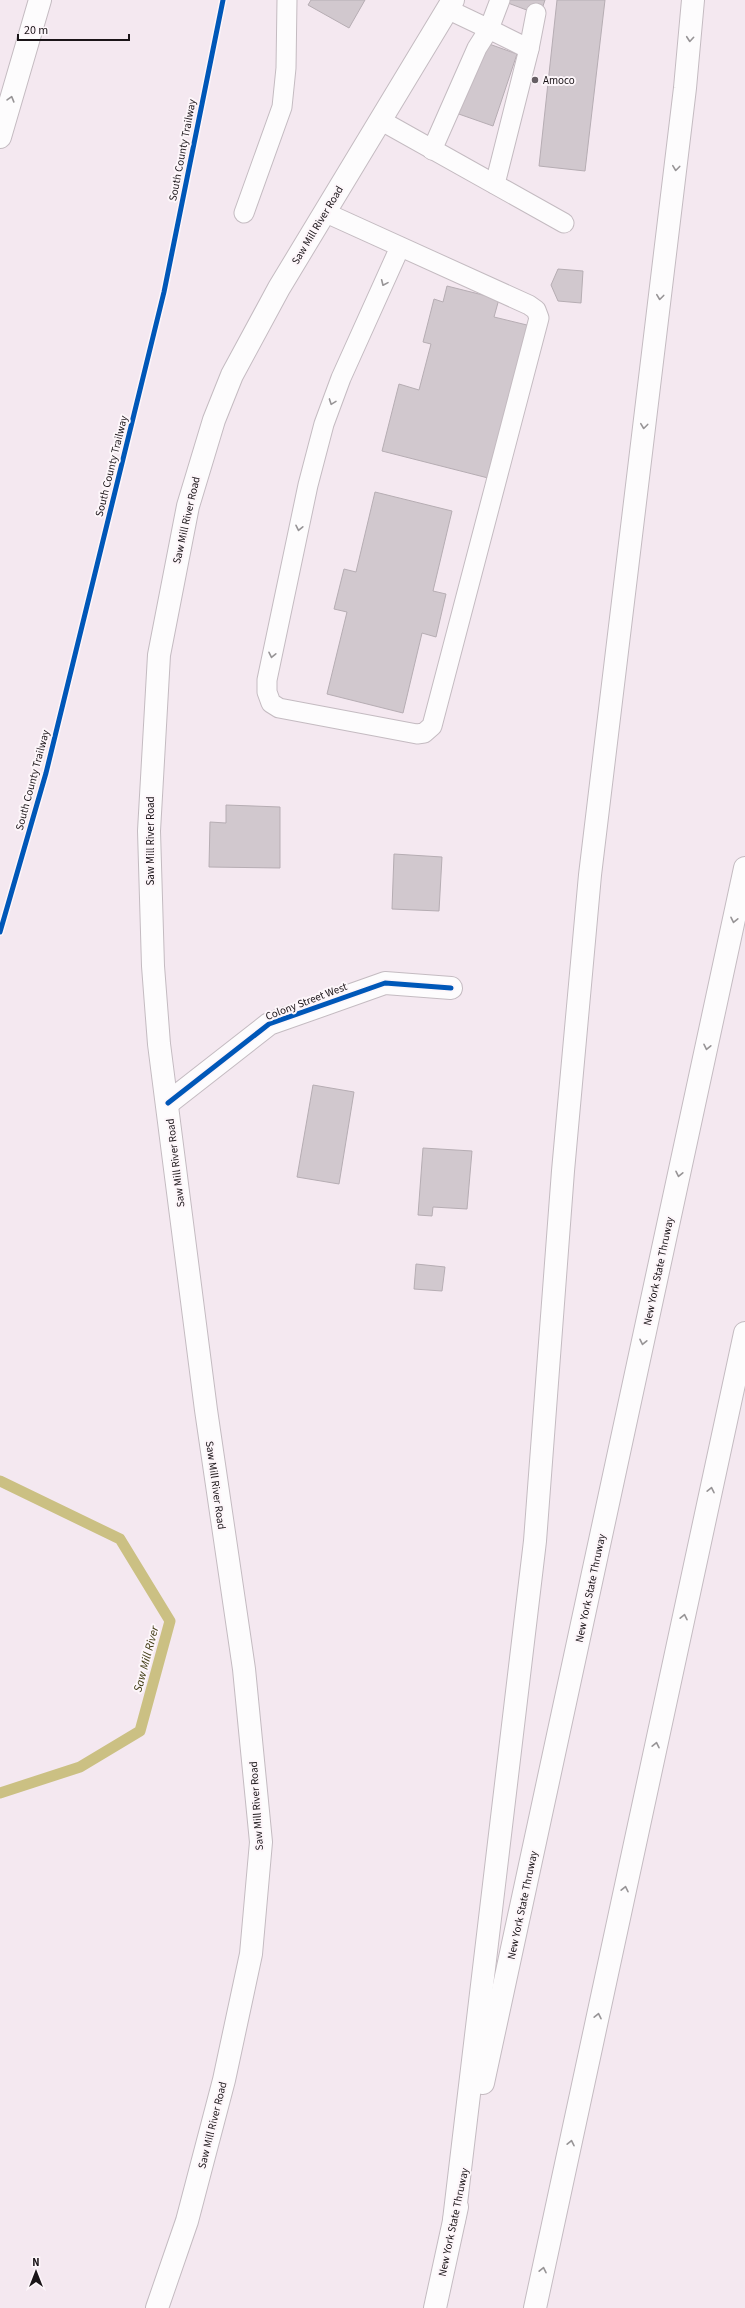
<svg xmlns="http://www.w3.org/2000/svg" width="745" height="2308" font-family="'Source Sans 3',sans-serif">
<style>
.lines{fill:none;stroke-linecap:round;stroke-linejoin:round}
.stream{stroke:#cbc083;stroke-width:11}
.building{fill:#d1c8ce;stroke:#b6adb3}
.service-casing{stroke:#c4bbc1;stroke-width:21}
.minor-casing{stroke:#c4bbc1;stroke-width:24}
.secondary-casing{stroke:#c4bbc1;stroke-width:24}
.trunk-casing{stroke:#c4bbc1;stroke-width:24}
.motorway-casing{stroke:#c4bbc1;stroke-width:24}
.service{stroke:#fdfcfd;stroke-width:19}
.minor{stroke:#fdfcfd;stroke-width:22}
.secondary{stroke:#fdfcfd;stroke-width:22}
.trunk{stroke:#fdfcfd;stroke-width:22}
.motorway{stroke:#fdfcfd;stroke-width:22}
.cycleway-casing{stroke:#fdf6fa;stroke-width:8}
.cycleway{stroke:#0057b8;stroke-width:5}
.oneway{stroke:#979496}
.poi-dot{fill:#665e64;stroke:#fdf6fa;stroke-width:1.5}
.labels{text-anchor:middle;stroke-width:4;stroke-linejoin:round;paint-order:stroke}
.poi-label{font-size:11px;fill:#1a1418;stroke:#fdf6fa;text-anchor:start}
.street-label{font-size:11px;fill:#1a1418;stroke:#fdf6fa}
.water-label{font-size:12px;font-style:italic;fill:#3d3810;stroke:#fdf6fa}
</style>
<rect width="100%" height="100%" fill="#f4e8f0"/>
<g class="lines">
<path class="stream" d="M0,1481L120,1539L170,1621L140,1731L80,1767L0,1793"/>
</g>
<g class="building">
<path d="M311,0H365L349,28L308,5Z"/>
<path d="M500,0H545L540,15Z"/>
<path d="M557,0H605L585,171L539,166Z"/>
<path d="M478,40L517,54L493,126L453,112Z"/>
<path d="M558,269L583,271L581,303L558,301L551,285Z"/>
<path d="M447,286L499,299L494,317L531,326L492,479L382,451L399,384L419,390L431,344L423,342L434,299L443,302Z"/>
<path d="M375,492L452,511L433,591L446,594L436,637L422,633L403,713L327,694L347,612L334,609L344,569L356,572Z"/>
<path d="M226,805L280,807V868L209,867L210,822L226,823Z"/>
<path d="M394,854L442,857L439,911L392,909Z"/>
<path d="M313,1085L354,1092L339,1184L297,1177Z"/>
<path d="M423,1148L472,1151L467,1209L433,1207L432,1216L418,1215Z"/>
<path d="M416,1264L445,1267L442,1291L414,1289Z"/>
</g>
<g class="lines">
<g class="service-casing">
<g id="service">
<path d="M447,9L489,29L500,0"/>
<path d="M380,120L564,223"/>
<path d="M432,150L477,48L489,29L529,49"/>
<path d="M495,184L529,49L536,13"/>
<path d="M324,212L529,305L536,310L539,318L432,726L424,733L417,734L279,708L271,703L267,692V680L308,485L324,424L341,378L400,247"/>
<path d="M244,213L282,107L286,68L287,0"/>
</g>
</g>
<g class="minor-casing">
<path id="minor" d="M168,1103L269,1024L385,983L451,988"/>
</g>
<g class="secondary-casing">
<path id="secondary" d="M157,2308L187,2221L224,2080L251,1954L261,1842L244,1669L206,1410L159,1044L153,966L149,831L159,655L188,506L214,420L232,375L279,288L453,0"/>
</g>
<g class="trunk-casing">
<path id="trunk" d="M0,137L40,0"/>
</g>
<g class="motorway-casing">
<g id="motorway">
<path d="M483,2083L745,868"/>
<path d="M454,2220L535,1541L563,1171L590,875L685,88L693,0"/>
<path d="M435,2308L457,2207"/>
<path d="M535,2308L745,1333"/>
</g>
</g>
<use href="#service" class="service"/>
<use href="#minor" class="minor"/>
<use href="#secondary" class="secondary"/>
<use href="#trunk" class="trunk"/>
<use href="#motorway" class="motorway"/>
<g class="cycleway-casing">
<g id="cycleway">
<path d="M0,932L46,773L164,292L223,0"/>
<path d="M168,1103L269,1024L385,983L451,988"/>
</g>
</g>
<use href="#cycleway" class="cycleway"/>
</g>
<defs><path id="oneway-chevron" d="M-2-3.5L2.5 0L-2 3.5" fill="none" stroke-width="1.6" stroke-linecap="round" stroke-linejoin="round"/></defs>
<g class="oneway">
<use href="#oneway-chevron" transform="translate(690 39) rotate(95)"/>
<use href="#oneway-chevron" transform="translate(11 99) rotate(-74)"/>
<use href="#oneway-chevron" transform="translate(676 168) rotate(97)"/>
<use href="#oneway-chevron" transform="translate(384 283) rotate(114)"/>
<use href="#oneway-chevron" transform="translate(660 297) rotate(97)"/>
<use href="#oneway-chevron" transform="translate(332 402) rotate(110)"/>
<use href="#oneway-chevron" transform="translate(644 426) rotate(97)"/>
<use href="#oneway-chevron" transform="translate(299 528) rotate(102)"/>
<use href="#oneway-chevron" transform="translate(272 655) rotate(102)"/>
<use href="#oneway-chevron" transform="translate(734 920) rotate(102)"/>
<use href="#oneway-chevron" transform="translate(707 1047) rotate(102)"/>
<use href="#oneway-chevron" transform="translate(679 1174) rotate(102)"/>
<use href="#oneway-chevron" transform="translate(643 1342) rotate(102)"/>
<use href="#oneway-chevron" transform="translate(711 1490) rotate(-78)"/>
<use href="#oneway-chevron" transform="translate(684 1617) rotate(-78)"/>
<use href="#oneway-chevron" transform="translate(656 1745) rotate(-78)"/>
<use href="#oneway-chevron" transform="translate(625 1889) rotate(-78)"/>
<use href="#oneway-chevron" transform="translate(598 2016) rotate(-78)"/>
<use href="#oneway-chevron" transform="translate(571 2143) rotate(-78)"/>
<use href="#oneway-chevron" transform="translate(543 2270) rotate(-78)"/>
</g>
<circle class="poi-dot" cx="535" cy="80" r="4"/>
<g class="labels">
<g class="poi-label">
<text x="543" y="84">Amoco</text>
</g>
<g class="street-label">
<text transform="translate(182 150) rotate(-79)" y="4">South County Trailway</text>
<text transform="translate(317 225) rotate(-59)" y="4">Saw Mill River Road</text>
<text transform="translate(111 466) rotate(-76)" y="4">South County Trailway</text>
<text transform="translate(186 520) rotate(-77)" y="4">Saw Mill River Road</text>
<text transform="translate(32 780) rotate(-75)" y="4">South County Trailway</text>
<text transform="translate(150 841) rotate(-90)" y="4">Saw Mill River Road</text>
<text transform="translate(306 1001) rotate(-21)" y="4">Colony Street West</text>
<text transform="translate(175 1163) rotate(-97)" y="4">Saw Mill River Road</text>
<text transform="translate(658 1271) rotate(-78)" y="4">New York State Thruway</text>
<text transform="translate(216 1485) rotate(82)" y="4">Saw Mill River Road</text>
<text transform="translate(590 1588) rotate(-78)" y="4">New York State Thruway</text>
<text transform="translate(256 1806) rotate(-94)" y="4">Saw Mill River Road</text>
<text transform="translate(522 1905) rotate(-78)" y="4">New York State Thruway</text>
<text transform="translate(212 2125) rotate(-76)" y="4">Saw Mill River Road</text>
<text transform="translate(453 2222) rotate(-78)" y="4">New York State Thruway</text>
</g>
<g class="water-label">
<text transform="translate(146 1659) rotate(-75)" y="4">Saw Mill River</text>
</g>
</g>
<g transform="translate(36 2272)" stroke="#fdf6fa" stroke-width="3" paint-order="stroke">
<path d="M0-3L7 15L0 10L-7 15Z" fill="#1a1418"/>
<text y="-6" font-size="11" font-weight="bold" text-anchor="middle" fill="#1a1418">N</text>
</g>
<path d="M18 34v6h111v-6" fill="none" stroke="#1a1418" stroke-width="2"/>
<text x="24" y="34" font-size="12" fill="#1a1418" stroke="#fdf6fa" stroke-width="3" paint-order="stroke">20 m</text>
</svg>
